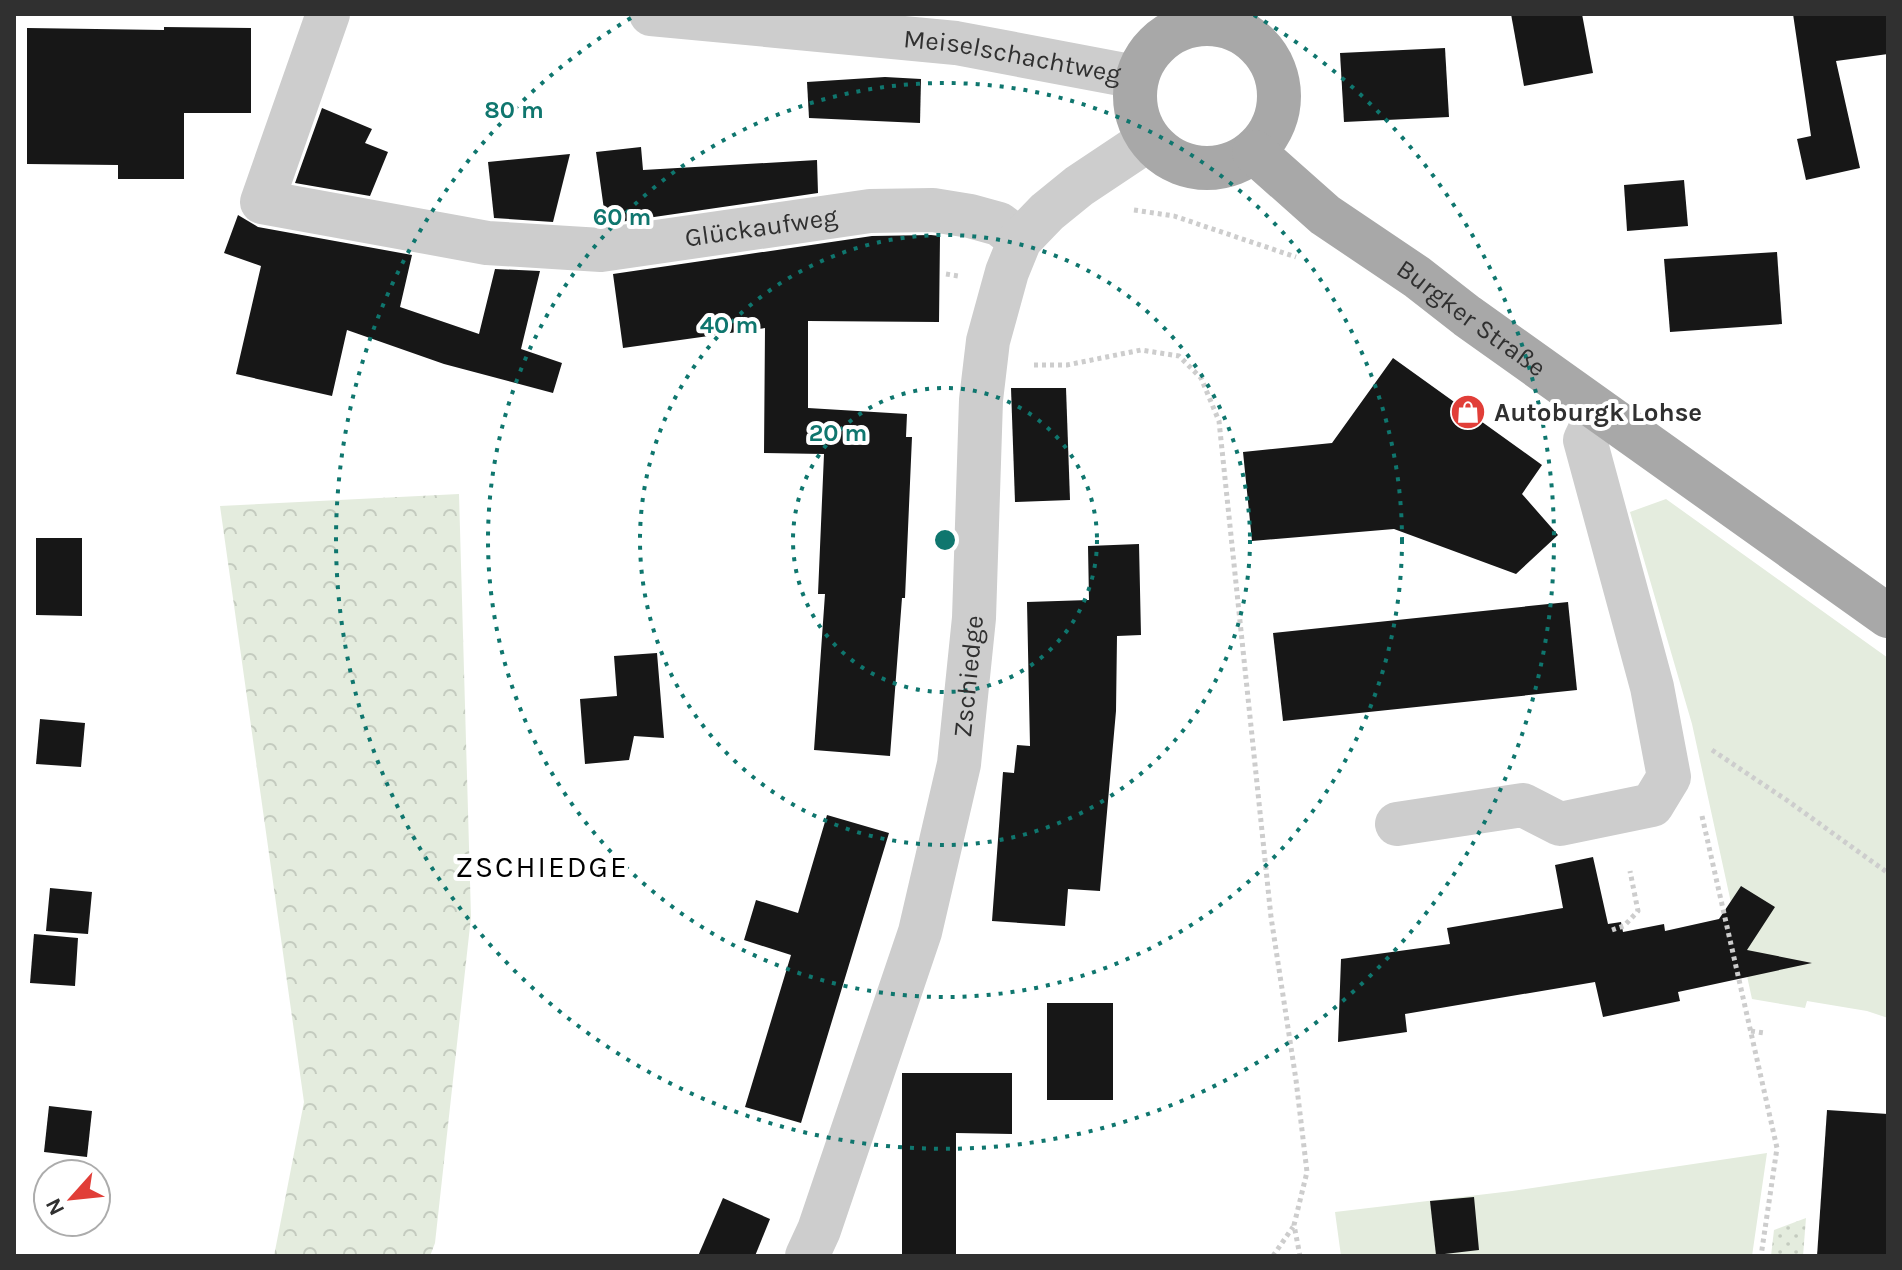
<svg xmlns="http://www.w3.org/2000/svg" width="1902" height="1270" font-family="Karla,sans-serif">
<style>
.grass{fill:url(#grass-dots)}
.forest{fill:url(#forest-crowns)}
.garden{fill:#e4ecde}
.building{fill:#171717}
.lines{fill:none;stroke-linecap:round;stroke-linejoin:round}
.path{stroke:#cdcdcd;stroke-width:5;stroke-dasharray:4 4;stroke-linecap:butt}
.minor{stroke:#cdcdcd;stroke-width:44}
.major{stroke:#a8a8a8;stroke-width:44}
.ring{fill:none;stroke:#0f766e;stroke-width:4;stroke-dasharray:4 8}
.labels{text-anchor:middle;stroke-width:8;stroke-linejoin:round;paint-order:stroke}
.street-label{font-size:26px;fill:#303030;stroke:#fff}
.poi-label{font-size:26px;font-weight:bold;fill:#303030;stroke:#fff;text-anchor:start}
.quarter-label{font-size:30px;letter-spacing:2px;fill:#000;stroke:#fff}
.centre{fill:#0f766e;stroke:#fff;stroke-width:4}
.ring-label{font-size:24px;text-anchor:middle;font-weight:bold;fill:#0f766e;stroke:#fff;stroke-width:8;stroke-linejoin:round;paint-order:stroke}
</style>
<defs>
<pattern id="grass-dots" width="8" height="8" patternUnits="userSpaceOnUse" patternTransform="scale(2)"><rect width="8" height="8" fill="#e4ecde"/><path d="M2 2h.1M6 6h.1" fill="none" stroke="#c4cbbf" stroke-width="1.8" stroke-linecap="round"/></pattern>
<pattern id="forest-crowns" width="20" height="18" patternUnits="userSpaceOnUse" patternTransform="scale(2)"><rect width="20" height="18" fill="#e4ecde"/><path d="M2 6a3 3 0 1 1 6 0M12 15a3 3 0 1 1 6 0" fill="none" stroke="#c4cbbf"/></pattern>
</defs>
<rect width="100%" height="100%" fill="#fff"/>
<path class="grass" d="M1806,1218L1803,1256H1771L1774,1230Z"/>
<path class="forest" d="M459,494L471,917L435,1243L430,1256H274L304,1102L220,506Z"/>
<g class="garden">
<path d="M1666,499L1888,658V1018L1867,1011L1807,1001L1805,1008L1752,999L1692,724L1630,512Z"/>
<path d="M1767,1153L1752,1256H1341L1335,1212L1512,1191Z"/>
</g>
<g class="building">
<path d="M1511,14H1582L1593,73L1524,86Z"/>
<path d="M1793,14H1888V54L1836,61L1860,168L1806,180L1797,139L1811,136Z"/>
<path d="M164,27L251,28V113H184V179H118V165L27,164V28L164,30Z"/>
<path d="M1445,48L1449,117L1344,122L1340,53Z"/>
<path d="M885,77L921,79L920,123L809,118L807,82Z"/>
<path d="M322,108L372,129L365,143L388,152L370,196L295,183Z"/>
<path d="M641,147L643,170L817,160L818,193L606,224L596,152Z"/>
<path d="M570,154L553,222L494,218L488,162Z"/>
<path d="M1684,180L1688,226L1627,231L1624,185Z"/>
<path d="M238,215L258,227L412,255L400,307L479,334L495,269L540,271L521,349L562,363L553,393L444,364L347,330L332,396L236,374L261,266L224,253Z"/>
<path d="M931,235L940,236L939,322L808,321V408L907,414L906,437H912L905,598H902L890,756L814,750L825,594H818L824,454L764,453L765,328L623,348L613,274L872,236Z"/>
<path d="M1777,252L1782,324L1670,332L1664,259Z"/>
<path d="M1393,358L1542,465L1522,494L1558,535L1516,574L1394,529L1252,541L1243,452L1332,443Z"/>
<path d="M1011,388H1066L1070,500L1015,502Z"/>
<path d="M36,538H82V616L36,615Z"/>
<path d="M1139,544L1141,635L1117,636L1116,711L1100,891L1068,889L1065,926L992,921L1003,772L1014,773L1017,745L1030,746L1027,602L1089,600L1088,546Z"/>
<path d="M1568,602L1577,690L1283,721L1273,633Z"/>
<path d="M657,653L664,738L634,736L629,760L585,764L580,699L617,696L614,656Z"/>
<path d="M40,719L85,723L81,767L36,764Z"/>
<path d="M827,815L889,833L801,1123L745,1107L791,955L744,940L756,900L798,913Z"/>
<path d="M1593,857L1608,924L1621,922L1623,932L1664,924L1665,931L1719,919L1741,886L1775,907L1747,950L1812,963L1678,992L1680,1001L1603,1017L1595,982L1405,1014L1407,1032L1338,1042L1341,959L1450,944L1447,928L1563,908L1555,865Z"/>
<path d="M50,888L92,892L88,934L46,931Z"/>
<path d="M34,934L78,938L75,986L30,983Z"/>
<rect x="1047" y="1003" width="66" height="97"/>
<path d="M902,1073H1012V1134L956,1133V1256H902Z"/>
<path d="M49,1106L92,1111L87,1157L44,1152Z"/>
<path d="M1827,1110L1888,1114V1256H1817Z"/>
<path d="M1474,1197L1479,1250L1436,1255L1430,1201Z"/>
<path d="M723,1198L770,1219L755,1256H698Z"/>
</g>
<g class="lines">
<g class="path">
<path d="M1134,210L1174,216L1296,257"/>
<path d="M946,274L958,276"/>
<path d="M1034,365H1067L1141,350L1179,356L1201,378L1219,421L1271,917L1296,1080L1307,1172L1294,1225L1300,1256"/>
<path d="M1712,750L1788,801L1888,873"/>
<path d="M1702,816L1777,1148L1761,1256"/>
<path d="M1612,930L1624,926L1638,911L1630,871"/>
<path d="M1751,1031L1764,1033"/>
<path d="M1273,1256L1293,1227"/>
</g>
<g class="minor">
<path id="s1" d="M328,14L262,202L487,243L601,250L870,211L933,210L970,216L999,224L1020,240"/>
<path id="s2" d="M651,14L956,43L1136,77"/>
<path d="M1397,824L1523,805L1560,824L1652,805L1669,777L1652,687L1585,440L1599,411"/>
<path id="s3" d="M807,1256L819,1230L920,932L959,764L974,618L981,400L988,341L1007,272L1020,240L1047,212L1079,186L1148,140"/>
</g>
<g class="major">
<circle cx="1207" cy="96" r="72"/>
<path id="s4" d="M1254,152L1325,215L1417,277L1467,316L1888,616"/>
</g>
</g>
<g class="ring">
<circle cx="945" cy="540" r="152"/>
<circle cx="945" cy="540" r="305"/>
<circle cx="945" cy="540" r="457"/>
<path d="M1254 15A609 609 0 1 1 636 15"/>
</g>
<defs>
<g id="shop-disc" transform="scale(1.8)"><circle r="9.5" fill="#e13e38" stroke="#fff"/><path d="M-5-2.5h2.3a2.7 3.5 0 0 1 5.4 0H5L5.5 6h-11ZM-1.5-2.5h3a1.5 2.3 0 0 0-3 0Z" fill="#fff"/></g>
</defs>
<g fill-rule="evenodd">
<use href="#shop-disc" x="1468" y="412"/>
</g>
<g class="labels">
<g class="street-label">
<text dy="9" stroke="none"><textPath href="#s2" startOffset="364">Meiselschachtweg</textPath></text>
<text dy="9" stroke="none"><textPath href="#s1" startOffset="704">Glückaufweg</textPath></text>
<text dy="9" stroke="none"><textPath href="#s4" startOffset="274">Burgker Straße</textPath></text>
<text dy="9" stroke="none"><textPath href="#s3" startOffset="604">Zschiedge</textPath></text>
</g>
<g class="poi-label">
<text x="1494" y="421">Autoburgk Lohse</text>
</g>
<g class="quarter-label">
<text x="542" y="877">ZSCHIEDGE</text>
</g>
</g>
<circle cx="945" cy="540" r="12" class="centre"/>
<g class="ring-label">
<text x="514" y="118">80 m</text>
<text x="622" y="225">60 m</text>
<text x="729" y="333">40 m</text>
<text x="838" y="441">20 m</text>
</g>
<rect width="1902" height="1270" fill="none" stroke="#303030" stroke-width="32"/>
<g transform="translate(72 1198) rotate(243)"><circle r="38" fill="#ffffff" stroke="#acacac" stroke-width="2"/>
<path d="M0-6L14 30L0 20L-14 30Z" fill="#e13e38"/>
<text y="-12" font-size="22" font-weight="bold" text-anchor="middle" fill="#303030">N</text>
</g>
</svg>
